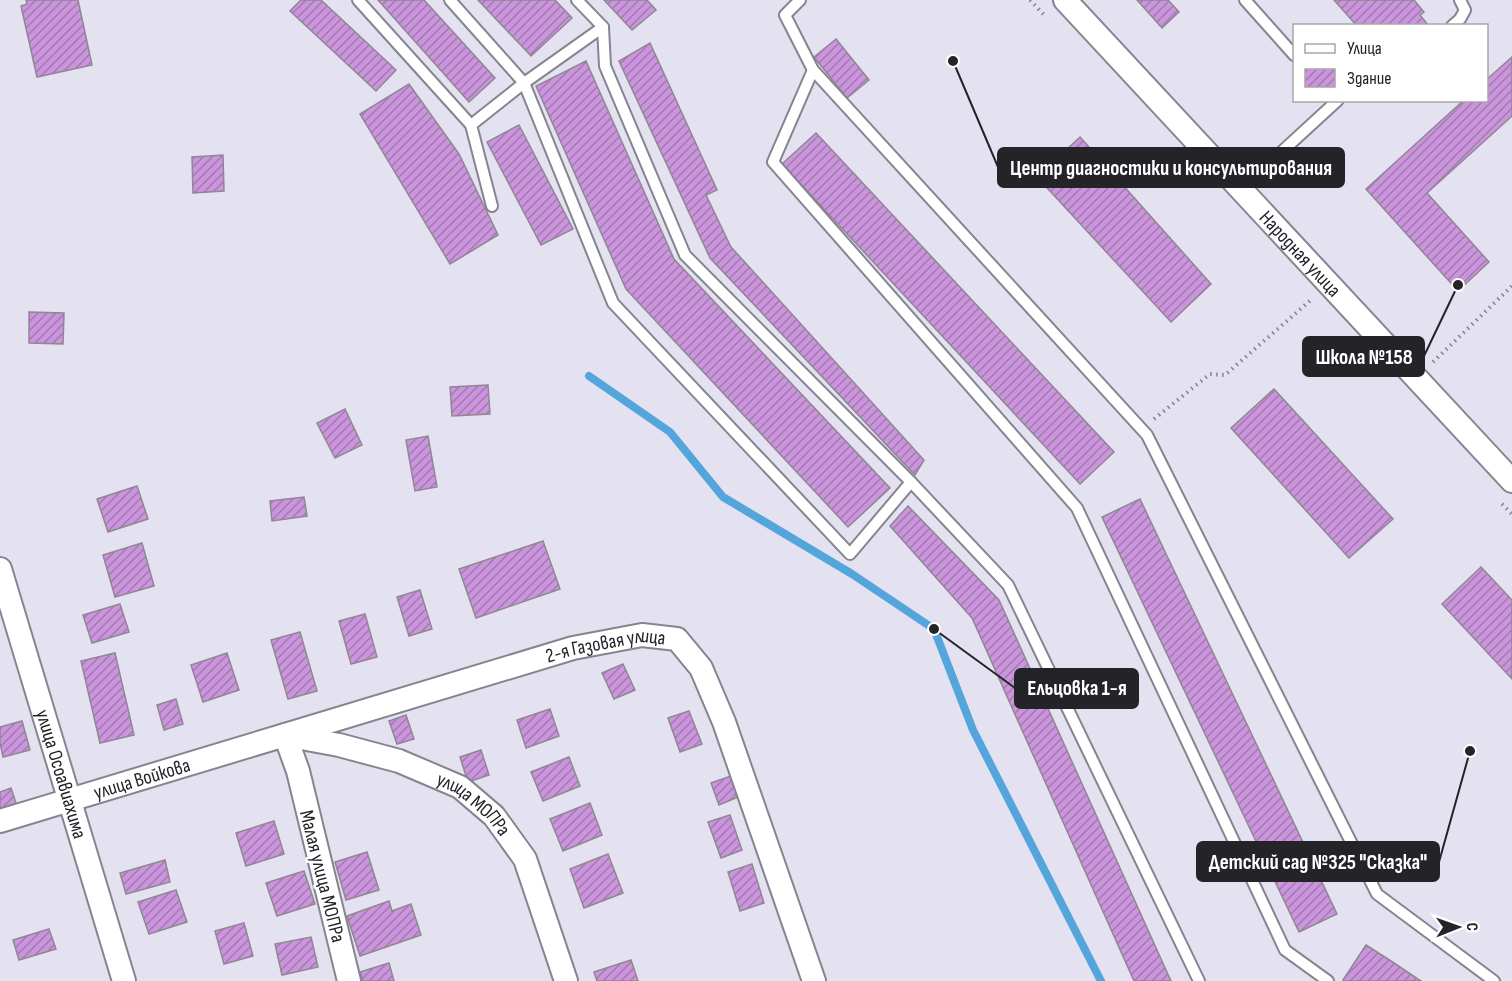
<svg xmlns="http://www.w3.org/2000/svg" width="1512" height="981" font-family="'Sofia Sans Condensed',sans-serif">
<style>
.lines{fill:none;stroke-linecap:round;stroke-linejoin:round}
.stream{stroke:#54a5dc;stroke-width:8}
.building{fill:url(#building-hatch);stroke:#8f8792;stroke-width:1.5}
.lane-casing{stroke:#858490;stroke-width:14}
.street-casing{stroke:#858490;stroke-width:26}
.path{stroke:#85838d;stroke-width:4;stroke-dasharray:1.5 4.5;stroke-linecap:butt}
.lane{stroke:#fff;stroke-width:10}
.street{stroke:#fff;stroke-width:22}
.labels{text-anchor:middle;stroke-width:5;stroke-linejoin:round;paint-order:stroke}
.street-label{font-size:20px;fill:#242328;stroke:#fff}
.leader{fill:none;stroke:#242328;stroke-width:2}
.callout-dot{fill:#242328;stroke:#fff;stroke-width:2}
.callout{fill:#242328;stroke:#242328;stroke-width:2}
.callout-label{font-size:21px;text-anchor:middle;font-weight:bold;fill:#fff}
</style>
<defs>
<pattern id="building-hatch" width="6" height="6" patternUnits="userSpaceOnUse" patternTransform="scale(1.5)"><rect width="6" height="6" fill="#ca95dc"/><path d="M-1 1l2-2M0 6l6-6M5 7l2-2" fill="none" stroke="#a479b2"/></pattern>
</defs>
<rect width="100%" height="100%" fill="#e4e2f0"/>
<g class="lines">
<path class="stream" d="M589,376L670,432L723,497L852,574L934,629L973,730L1101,981"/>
</g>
<g class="building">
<path d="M26,0H78L92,65L37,77L21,6L27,4Z"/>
<path d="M301,0H321L396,70L376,91L290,11Z"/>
<path d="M378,0H424L495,78L469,102Z"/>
<path d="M478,0H555L572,18L531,56Z"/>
<path d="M604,0H647L656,10L632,30Z"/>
<path d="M1137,0H1168L1179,12L1162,28Z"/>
<path d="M1334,0H1414L1424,12L1420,15L1429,26H1357Z"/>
<path d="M836,39L869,80L847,98L814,57Z"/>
<path d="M650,43L717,190L706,195L731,247L924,460L915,475L710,258L619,61Z"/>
<path d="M1512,57V116L1427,193L1489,262L1458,291L1366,189L1464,100H1486V80Z"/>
<path d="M586,61L674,259L890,488L848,527L626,289L536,86Z"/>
<path d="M409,84L459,154L498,235L450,264L360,114Z"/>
<path d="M519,125L573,229L541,245L487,142Z"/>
<path d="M816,133L1114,452L1080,484L782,164Z"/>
<path d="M1080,137L1211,284L1171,322L1037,177Z"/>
<path d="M223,155L224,191L193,193L192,157Z"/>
<path d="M29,312L64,313L63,344L29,343Z"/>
<path d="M488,385L490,414L452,416L450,387Z"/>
<path d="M1274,389L1393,519L1349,558L1231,428Z"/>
<path d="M345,409L362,445L335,458L317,423Z"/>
<path d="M428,436L437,487L415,491L406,440Z"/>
<path d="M137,486L148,519L108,532L97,499Z"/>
<path d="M304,497L307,516L272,521L270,501Z"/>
<path d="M1140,499L1337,914L1299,932L1102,517Z"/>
<path d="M908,506L999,600L1171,981H1134L972,618L890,526Z"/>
<path d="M543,541L560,589L476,618L459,569Z"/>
<path d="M142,543L154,586L115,597L103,555Z"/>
<path d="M1481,567L1512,600V679L1442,604Z"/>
<path d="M420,590L432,629L409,636L397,597Z"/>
<path d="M120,604L129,632L92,643L83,615Z"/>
<path d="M365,614L377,657L351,664L339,621Z"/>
<path d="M300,632L317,691L288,699L271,640Z"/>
<path d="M115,653L134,735L100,743L81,661Z"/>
<path d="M227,653L239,690L203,702L191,665Z"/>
<path d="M623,664L635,690L614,699L602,673Z"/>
<path d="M176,699L183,724L164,730L157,705Z"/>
<path d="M550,709L559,736L526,748L517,720Z"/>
<path d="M689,711L702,744L680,752L668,718Z"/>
<path d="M406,715L414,739L397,744L389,721Z"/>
<path d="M22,721L30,750L3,757L0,743V727Z"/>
<path d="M481,750L489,775L468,782L460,757Z"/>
<path d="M569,757L580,786L543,801L531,772Z"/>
<path d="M731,776L738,797L719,805L711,783Z"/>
<path d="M11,788L18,809L0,815V792Z"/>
<path d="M590,803L602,835L563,851L550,819Z"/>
<path d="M730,815L742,850L721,858L708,822Z"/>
<path d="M274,821L284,854L246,866L236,833Z"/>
<path d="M367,852L379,890L346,900L335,862Z"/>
<path d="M608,854L623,893L584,908L570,869Z"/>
<path d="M165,860L170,882L126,894L120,873Z"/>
<path d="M752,864L764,903L740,911L728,872Z"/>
<path d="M304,871L315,904L277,916L266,883Z"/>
<path d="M176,890L187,922L149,934L138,902Z"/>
<path d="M389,901L392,911L411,904L421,935L360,956L347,916Z"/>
<path d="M244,923L253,956L224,964L215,931Z"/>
<path d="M49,929L56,949L19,960L13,940Z"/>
<path d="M311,937L318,967L282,975L275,944Z"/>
<path d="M1366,945L1391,961L1421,981H1345L1343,980Z"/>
<path d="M631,960L638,981H597L594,972Z"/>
<path d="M389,963L394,981H363L360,972Z"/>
</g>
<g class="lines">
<g class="lane-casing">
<g id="lane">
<path d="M358,0L471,125L492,206"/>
<path d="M450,0L524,83L613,303L850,554L911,482"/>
<path d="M577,0L603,27"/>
<path d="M800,0L785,15L813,70L1147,435L1377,894L1494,981"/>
<path d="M1245,0L1294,55"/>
<path d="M1452,26L1460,19L1465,10L1460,0"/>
<path d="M813,70L773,162L1077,508L1285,950L1328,981"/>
<path d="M471,125L524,83L603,27L605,66L685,255L911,482L1008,585L1199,981"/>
<path d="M1241,189L1338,100"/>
</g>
</g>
<g class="street-casing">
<g id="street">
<path id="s1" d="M1065,0L1512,481"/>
<path id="s2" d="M0,569L124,981"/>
<path id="s3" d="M0,821L285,735L339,745L399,761L460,787L494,816L525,859L566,981"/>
<path id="s4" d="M349,981L298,771L285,735L573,648L642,635L677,639L701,668L724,722L814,981"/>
</g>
</g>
<g class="path">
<path d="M1030,0L1046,17"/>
<path d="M1433,362L1512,286"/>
<path d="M1154,419L1210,374L1225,375L1312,299"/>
<path d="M1502,504L1512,514"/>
</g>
<use href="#lane" class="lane"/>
<use href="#street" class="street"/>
</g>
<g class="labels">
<g class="street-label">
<text dy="7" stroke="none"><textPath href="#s1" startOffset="346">Народная улица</textPath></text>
<text dy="7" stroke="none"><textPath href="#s4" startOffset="588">2-я Газовая улица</textPath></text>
<text dy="7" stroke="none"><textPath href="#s2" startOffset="214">улица Осоавиахима</textPath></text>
<text dy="7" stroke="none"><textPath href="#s3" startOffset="148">улица Войкова</textPath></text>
<text dy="7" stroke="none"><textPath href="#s3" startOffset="502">улица МОПРа</textPath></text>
<text transform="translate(323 876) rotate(76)" y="7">Малая улица МОПРа</text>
</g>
</g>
<path class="leader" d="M953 61L998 167M1458 285L1424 356M934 629L1015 688M1470 751L1439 862"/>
<g class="callout-dot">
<circle cx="953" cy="61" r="6"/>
<circle cx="1458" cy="285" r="6"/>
<circle cx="934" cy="629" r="6"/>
<circle cx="1470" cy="751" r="6"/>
</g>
<g class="callout">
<rect x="998" y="148" width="346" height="39" rx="6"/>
<rect x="1303" y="337" width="121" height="39" rx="6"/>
<rect x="1015" y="669" width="123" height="39" rx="6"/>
<rect x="1197" y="842" width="242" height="39" rx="6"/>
</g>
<g class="callout-label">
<text x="1171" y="175">Центр диагностики и консультирования</text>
<text x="1364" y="364">Школа №158</text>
<text x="1077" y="695">Ельцовка 1-я</text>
<text x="1318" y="869">Детский сад №325 "Сказка"</text>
</g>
<rect x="1293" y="24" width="195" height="78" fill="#ffffff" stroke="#a7a7a9" stroke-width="1.5"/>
<rect x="1305" y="44" width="30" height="9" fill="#ffffff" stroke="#a7a7a9" stroke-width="1.5"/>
<text x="1347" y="54" font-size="18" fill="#242328">Улица</text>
<rect x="1305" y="69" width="30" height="18" fill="url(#building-hatch)" stroke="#a7a7a9" stroke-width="1.5"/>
<text x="1347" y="84" font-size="18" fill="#242328">Здание</text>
<g transform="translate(1458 927) rotate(89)" stroke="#ffffff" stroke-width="4.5" paint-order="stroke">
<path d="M0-4.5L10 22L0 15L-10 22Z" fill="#242328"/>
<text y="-9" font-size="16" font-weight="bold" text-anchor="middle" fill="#242328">С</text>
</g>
</svg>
